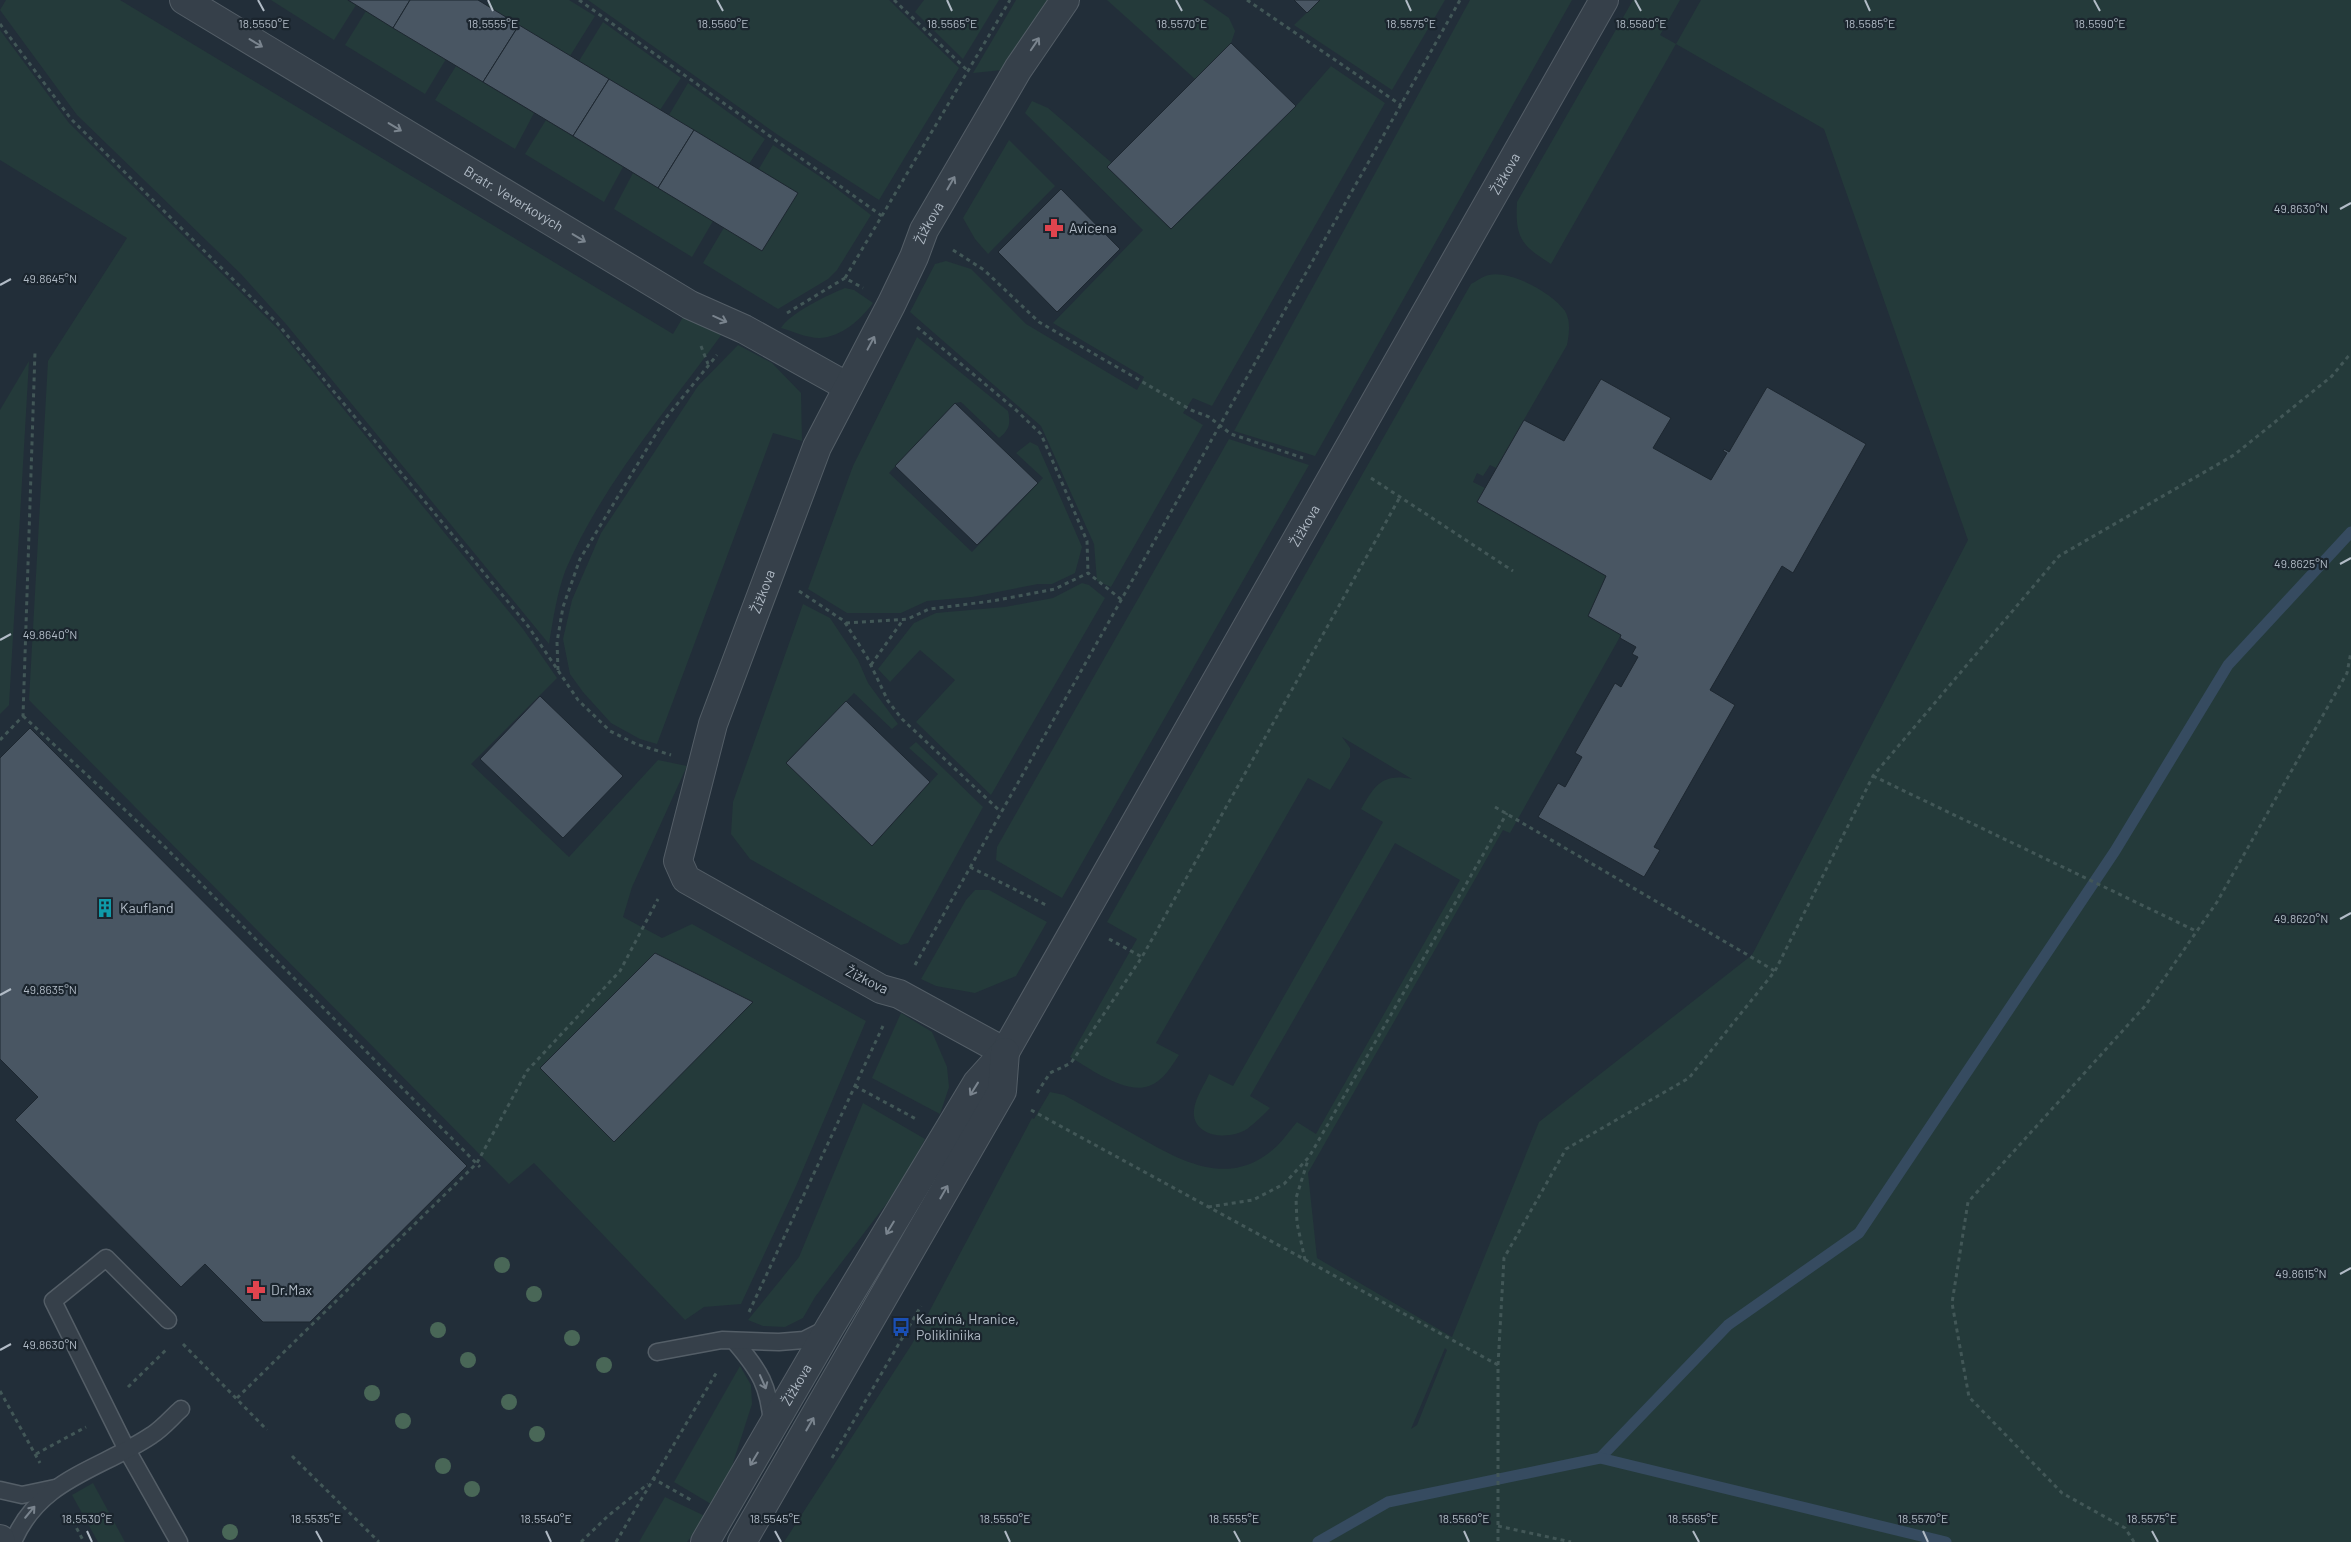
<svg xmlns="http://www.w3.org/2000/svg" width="2351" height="1542" font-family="Barlow,sans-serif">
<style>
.green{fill:#243a3a;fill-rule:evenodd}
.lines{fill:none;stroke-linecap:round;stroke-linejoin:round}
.stream{stroke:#364b60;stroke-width:11}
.building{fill:#495663;stroke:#1d2730}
.service-casing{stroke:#545e67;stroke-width:19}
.minor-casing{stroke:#545e67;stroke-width:30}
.tertiary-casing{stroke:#545e67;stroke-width:30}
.path{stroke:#425757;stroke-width:3;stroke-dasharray:4 4;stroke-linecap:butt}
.service{stroke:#36404a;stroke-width:16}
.minor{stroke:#36404a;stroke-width:28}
.tertiary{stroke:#36404a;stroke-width:28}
.tree{fill:#496757}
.oneway{stroke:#7a848e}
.ticks{fill:none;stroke:#b1bbc6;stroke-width:2}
.labels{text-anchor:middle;stroke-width:4.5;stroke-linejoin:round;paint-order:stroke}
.street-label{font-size:14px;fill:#b1bbc6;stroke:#1b252e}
.poi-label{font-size:14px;fill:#b1bbc6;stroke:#1b252e;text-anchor:start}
.ticks-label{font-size:12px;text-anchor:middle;fill:#b1bbc6;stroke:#1b252e;stroke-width:4.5;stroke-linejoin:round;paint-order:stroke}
</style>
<rect width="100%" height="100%" fill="#222e39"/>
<g class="green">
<path d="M6,0H120L673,334L686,312L722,334C668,409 603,483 566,569C557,592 553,620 549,644L286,324L241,274L77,115L0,10Z"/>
<path d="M271,0H347L356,5L334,40Z"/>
<path d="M491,0H569L595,16L570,56L487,6Z"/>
<path d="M588,0H889L959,68L879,200L778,135Z"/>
<path d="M924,0H999L963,59L915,12Z"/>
<path d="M1016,0H1053L1002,70L973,73Z"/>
<path d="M1107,0H1203L1229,18L1235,31L1231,43L1195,79Z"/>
<path d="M1320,0H1445L1392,90L1294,25Z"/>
<path d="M1470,0H1572L1315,456L1234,431Z"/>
<path d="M1633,0H1680L1660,35L1676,44L1701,0H2351V1542H784L912,1344L1032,1118L1034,1119L1050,1092L1064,1095C1091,1110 1117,1125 1144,1140C1188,1165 1233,1187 1277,1146C1284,1139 1290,1130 1297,1122L1316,1134L1460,880L1395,843L1250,1096L1270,1108C1263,1115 1255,1123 1247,1129C1229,1141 1191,1137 1194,1110C1195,1098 1205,1084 1209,1074L1233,1086L1383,822L1361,809C1375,785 1382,773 1412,779L1342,737L1350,748V757L1330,790L1308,778L1156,1043L1179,1055C1171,1067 1163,1081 1149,1086C1126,1095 1089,1068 1070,1057L1137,939L1107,922L1471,284C1477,281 1483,276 1489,275C1510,270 1553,293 1565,311C1571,321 1569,334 1567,345L1496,468L1490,465L1483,476L1477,473L1473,482L1485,488L1477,502L1606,576L1588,616L1621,635L1510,833L1503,830L1308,1173L1317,1258L1452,1337L1539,1122L1752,955L1968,540L1824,129L1676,44L1551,264C1521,245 1515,238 1517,202ZM1445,1348L1447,1350L1417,1425L1411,1429Z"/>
<path d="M366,11L446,59L425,94L345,45Z"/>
<path d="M603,22L681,78L660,110L579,61Z"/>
<path d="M0,30L69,123L279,330L523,629L557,678L471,764L569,857L658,760L687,766L632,887L623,917L662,938L692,924L866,1021L796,1186L741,1304L704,1307L685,1320L534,1163L509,1184L29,700L48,361L127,238L0,160Z"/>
<path d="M456,66L534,113L515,149L435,100Z"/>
<path d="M1331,66L1385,103L1212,406L1193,398L1183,413L1203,425L1111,587L1097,581L1094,544L1041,426L910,312L935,264L946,261L971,269L1026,324L1137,390L1144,377L1053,323L1143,230L1025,113L1032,101L1048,108L1112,163L1107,167L1171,229L1296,106Z"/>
<path d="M688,83L765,139L749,164L669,115Z"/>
<path d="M546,120L623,167L604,202L525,154Z"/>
<path d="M1009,140L1055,186L988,254L975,239L963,218Z"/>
<path d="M773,145L828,182L871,215L837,270L828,279L778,309L703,263Z"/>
<path d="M633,173L713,221L692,257L614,209Z"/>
<path d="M845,288L854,290L873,303C860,320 842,337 819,338C807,338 792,331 781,328C790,313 828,295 845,288Z"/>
<path d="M917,337L1008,411C1011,424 1009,430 999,438L961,402L955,403L889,473L972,552L1043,478L1016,453L1030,442L1038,446L1082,547L1075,573L1052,584H1038L972,597L927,601L901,613H847L808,589L853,466Z"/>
<path d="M738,345L772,363L801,393L802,441L773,433L657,744L640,739L611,723L583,692L570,674L563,639L572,600L601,533L698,386Z"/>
<path d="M29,361L9,705L0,714V410Z"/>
<path d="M1229,439L1309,465L1062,898L996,860L997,847Z"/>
<path d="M1082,583L1089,585L1105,598L991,795L916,722L955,680L920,650L890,682L878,669L914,623L936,613L1005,607L1053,598Z"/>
<path d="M803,604L830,618L858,660L868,683L898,724L892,729L854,693L786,763L872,846L938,774L909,748L916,742L983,807L908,943L901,945L750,859L731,834L733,802Z"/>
<path d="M975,890H989L1047,922L1016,976L975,993L936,986L921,979L966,900Z"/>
<path d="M901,1013L932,1032L947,1067L949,1087L940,1114L872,1078Z"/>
<path d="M863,1103L925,1139L900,1186L815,1297L803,1318L785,1327L763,1326L748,1320L799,1257Z"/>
<path d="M740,1366L751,1385L752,1404L723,1494L716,1507L674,1482Z"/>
<path d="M93,1483L125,1542H98L72,1495Z"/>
<path d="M665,1497L707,1517L687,1542H639Z"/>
</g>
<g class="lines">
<g class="stream">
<path d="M1600,1458L1728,1325L1859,1233L2115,851L2228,665L2351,532"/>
<path d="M1318,1542L1388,1502L1600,1458L1946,1542"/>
</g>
</g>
<g class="building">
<path d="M348,0H410L393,28Z"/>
<path d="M410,0H478L519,25L483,82L393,28Z"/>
<path d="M1294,0H1320L1307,13Z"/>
<path d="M519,25L609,79L573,136L483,82Z"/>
<path d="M1231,43L1296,106L1171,229L1107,167Z"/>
<path d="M609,79L694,130L658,188L573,136Z"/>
<path d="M694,130L798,193L762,251L658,188Z"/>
<path d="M1061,189L1120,249L1057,312L998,252Z"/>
<path d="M1601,379L1671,418L1653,448L1711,480L1727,453L1723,451L1724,449L1729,452L1767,387L1866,444L1793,573L1782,566L1710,690L1735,705L1654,847L1660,850L1644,877L1538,817L1558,783L1565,787L1582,757L1575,753L1615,683L1621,687L1638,657L1632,654L1636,647L1620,638L1621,635L1588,616L1606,576L1477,502L1524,420L1564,441Z"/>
<path d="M955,403L1038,483L977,545L895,466Z"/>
<path d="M540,696L623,776L563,838L480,759Z"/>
<path d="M846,701L930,782L872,846L786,763Z"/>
<path d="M30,728L467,1166L310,1322H263L205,1264L181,1287L15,1120L38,1097L0,1059V758Z"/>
<path d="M655,953L753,1002L614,1142L540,1068Z"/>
</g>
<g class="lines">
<g class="service-casing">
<g id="service">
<path d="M168,1320L106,1258L53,1301L127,1450L179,1542"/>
<path d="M735,1342C760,1371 769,1386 772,1424"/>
<path d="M657,1352L722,1340L779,1342L804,1340L828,1328"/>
<path d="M0,1490L22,1495L55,1488"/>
<path d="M13,1542C40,1478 100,1470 152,1435C163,1428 172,1417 181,1409"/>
</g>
</g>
<g class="minor-casing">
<g id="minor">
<path id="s1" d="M184,0L690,305L744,329L848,387"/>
<path id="s2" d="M1005,1052L899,994L881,989L686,879L678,861L713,724L817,447L891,305L914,257L924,230L1018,69L1065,0"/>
</g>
</g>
<g class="tertiary-casing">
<g id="tertiary">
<path d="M0,1539L1,1542"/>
<path id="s3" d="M705,1542L830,1327L977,1083L1005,1052L1604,0"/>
<path d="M742,1542L1002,1091L1005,1052"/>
</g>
</g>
<g class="path">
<path d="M579,0L882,216"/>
<path d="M894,0L968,71"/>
<path d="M1247,0L1401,105"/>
<path d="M0,24L71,119L277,323L528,626L578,700L610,731L636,744L671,755"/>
<path d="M953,250L984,270L1039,322L1191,410L1209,417L1231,434L1303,458"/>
<path d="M845,278L1010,0"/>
<path d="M787,313L845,278L863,288"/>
<path d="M917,327L1016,410L1041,434L1087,541L1088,573"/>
<path d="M701,346L708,364"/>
<path d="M1371,478L1513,571"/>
<path d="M799,591L844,621L867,657L888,701L902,719L1001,812"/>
<path d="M846,623L908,619L929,609L992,601L1055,589L1088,573L1122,600"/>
<path d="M871,665L903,620"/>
<path d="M558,670L557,642L563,607L580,559L665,419L717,355"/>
<path d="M23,716L164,846L480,1167"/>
<path d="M0,740L23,716L35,352"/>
<path d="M1873,776L2196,931"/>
<path d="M1495,807L1775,971"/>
<path d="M970,867L1048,906"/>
<path d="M1109,939L1142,957"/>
<path d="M915,965L1460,0"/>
<path d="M855,1086L916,1119"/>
<path d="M1037,1093L1050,1073L1071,1063L1142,957L1400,497"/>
<path d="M1031,1110L1498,1365V1542"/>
<path d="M1208,1207L1253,1200L1284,1184L1309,1157L1507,813"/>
<path d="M1305,1260L1297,1223L1296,1198L1308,1160"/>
<path d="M749,1312L883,1026"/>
<path d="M183,1344L267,1430"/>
<path d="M1498,1365L1504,1258L1566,1149L1689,1078L1775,971L1873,776L2059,556L2234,455L2332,376L2351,353"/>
<path d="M128,1387L168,1348"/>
<path d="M0,1391L40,1463"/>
<path d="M237,1398L477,1163L527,1071L620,971L658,899"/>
<path d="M36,1454L86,1427"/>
<path d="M292,1456L379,1542"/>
<path d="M832,1458L921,1306"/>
<path d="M652,1478L691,1500"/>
<path d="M69,1514L84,1542"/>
<path d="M1498,1526L1571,1542"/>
<path d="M581,1542L609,1515L648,1484"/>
<path d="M616,1542L718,1370"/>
<path d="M2134,1542L2125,1528L2062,1493L1969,1397L1952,1303L1968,1202L2145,1006L2217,902L2347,673L2351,652"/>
</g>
<use href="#service" class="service"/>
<use href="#minor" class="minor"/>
<use href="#tertiary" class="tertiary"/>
</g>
<g class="tree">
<circle cx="502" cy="1265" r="8"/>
<circle cx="534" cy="1294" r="8"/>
<circle cx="438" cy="1330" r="8"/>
<circle cx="572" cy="1338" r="8"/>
<circle cx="468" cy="1360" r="8"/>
<circle cx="604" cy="1365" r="8"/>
<circle cx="372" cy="1393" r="8"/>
<circle cx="509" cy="1402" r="8"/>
<circle cx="403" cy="1421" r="8"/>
<circle cx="537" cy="1434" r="8"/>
<circle cx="443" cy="1466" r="8"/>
<circle cx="472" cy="1489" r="8"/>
<circle cx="230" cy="1532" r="8"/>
</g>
<defs><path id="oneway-shaft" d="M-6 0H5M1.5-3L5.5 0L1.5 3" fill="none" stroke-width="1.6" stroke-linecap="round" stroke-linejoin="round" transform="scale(1.25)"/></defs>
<g class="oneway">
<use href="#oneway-shaft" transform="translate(256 43) rotate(31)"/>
<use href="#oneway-shaft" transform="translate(1035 44) rotate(-56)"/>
<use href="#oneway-shaft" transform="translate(395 127) rotate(31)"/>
<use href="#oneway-shaft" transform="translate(951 183) rotate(-60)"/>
<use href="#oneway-shaft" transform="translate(579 238) rotate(31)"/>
<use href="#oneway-shaft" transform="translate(720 319) rotate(24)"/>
<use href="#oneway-shaft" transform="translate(871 343) rotate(-62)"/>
<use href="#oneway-shaft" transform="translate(974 1089) rotate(122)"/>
<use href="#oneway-shaft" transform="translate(944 1192) rotate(-60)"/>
<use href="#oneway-shaft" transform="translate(890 1228) rotate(121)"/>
<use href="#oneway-shaft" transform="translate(763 1382) rotate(66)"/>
<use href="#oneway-shaft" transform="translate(810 1424) rotate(-60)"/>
<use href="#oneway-shaft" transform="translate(754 1459) rotate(121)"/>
<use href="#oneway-shaft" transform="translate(30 1512) rotate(-50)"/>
</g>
<path class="ticks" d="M258,0L264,11M488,0L493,11M717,0L723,11M947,0L952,11M1176,0L1182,11M1406,0L1411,11M1635,0L1641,11M1865,0L1870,11M2094,0L2100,11M2340,209L2351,203M0,285L11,279M2340,564L2351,558M0,640L11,634M2340,919L2351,913M0,995L11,989M2340,1274L2351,1268M0,1350L11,1344M87,1531L92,1542M316,1531L322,1542M546,1531L551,1542M775,1531L781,1542M1005,1531L1010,1542M1234,1531L1240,1542M1464,1531L1469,1542M1693,1531L1699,1542M1923,1531L1928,1542M2152,1531L2158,1542"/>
<defs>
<g id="pharmacy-bare" transform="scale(1.5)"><path d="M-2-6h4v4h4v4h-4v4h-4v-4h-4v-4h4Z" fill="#e0444e" stroke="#1b252e" stroke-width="2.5" paint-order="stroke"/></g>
<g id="building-bare" transform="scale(1.5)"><path d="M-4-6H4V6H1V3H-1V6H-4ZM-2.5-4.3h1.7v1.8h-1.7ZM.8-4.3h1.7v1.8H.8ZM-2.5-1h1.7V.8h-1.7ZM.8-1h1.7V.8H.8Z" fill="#0f9aa8" stroke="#1b252e" stroke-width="2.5" paint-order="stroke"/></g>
<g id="bus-bare" transform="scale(1.5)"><path d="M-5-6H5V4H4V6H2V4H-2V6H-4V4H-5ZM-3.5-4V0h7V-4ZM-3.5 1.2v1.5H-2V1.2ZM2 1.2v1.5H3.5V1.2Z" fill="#1a4fb4" stroke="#1b252e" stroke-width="2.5" paint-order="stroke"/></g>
</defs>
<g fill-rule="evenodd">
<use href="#pharmacy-bare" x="1054" y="228"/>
<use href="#building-bare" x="105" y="908"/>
<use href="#pharmacy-bare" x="256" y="1290"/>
<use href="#bus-bare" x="901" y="1327"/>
</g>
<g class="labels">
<g class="street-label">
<text dy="5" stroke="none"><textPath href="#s3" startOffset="1586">Žižkova</textPath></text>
<text dy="5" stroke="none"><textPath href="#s1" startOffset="385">Bratr. Veverkových</textPath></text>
<text dy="5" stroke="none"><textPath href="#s2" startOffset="1071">Žižkova</textPath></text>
<text dy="5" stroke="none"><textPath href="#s3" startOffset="1181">Žižkova</textPath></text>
<text dy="5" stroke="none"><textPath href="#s2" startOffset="666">Žižkova</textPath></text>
<text transform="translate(867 980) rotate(26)" y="5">Žižkova</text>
<text dy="5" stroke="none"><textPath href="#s3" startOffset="182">Žižkova</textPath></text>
</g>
<g class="poi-label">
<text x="1069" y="233">Avicena</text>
<text x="120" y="913">Kaufland</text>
<text x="271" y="1295">Dr.Max</text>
<text x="916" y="1324">Karviná, Hranice,<tspan x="916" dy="16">Polikliniika</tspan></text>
</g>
</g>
<g class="ticks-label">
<text x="264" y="28">18.5550°E</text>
<text x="493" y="28">18.5555°E</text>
<text x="723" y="28">18.5560°E</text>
<text x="952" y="28">18.5565°E</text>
<text x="1182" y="28">18.5570°E</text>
<text x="1411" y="28">18.5575°E</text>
<text x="1641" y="28">18.5580°E</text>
<text x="1870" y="28">18.5585°E</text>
<text x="2100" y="28">18.5590°E</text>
<text x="2301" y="213">49.8630°N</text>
<text x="50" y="283">49.8645°N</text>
<text x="2301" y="568">49.8625°N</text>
<text x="50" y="639">49.8640°N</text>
<text x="2301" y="923">49.8620°N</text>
<text x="50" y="994">49.8635°N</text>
<text x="2301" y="1278">49.8615°N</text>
<text x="50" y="1349">49.8630°N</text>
<text x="87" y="1523">18.5530°E</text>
<text x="316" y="1523">18.5535°E</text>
<text x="546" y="1523">18.5540°E</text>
<text x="775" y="1523">18.5545°E</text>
<text x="1005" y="1523">18.5550°E</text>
<text x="1234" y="1523">18.5555°E</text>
<text x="1464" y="1523">18.5560°E</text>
<text x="1693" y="1523">18.5565°E</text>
<text x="1923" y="1523">18.5570°E</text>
<text x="2152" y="1523">18.5575°E</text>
</g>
</svg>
